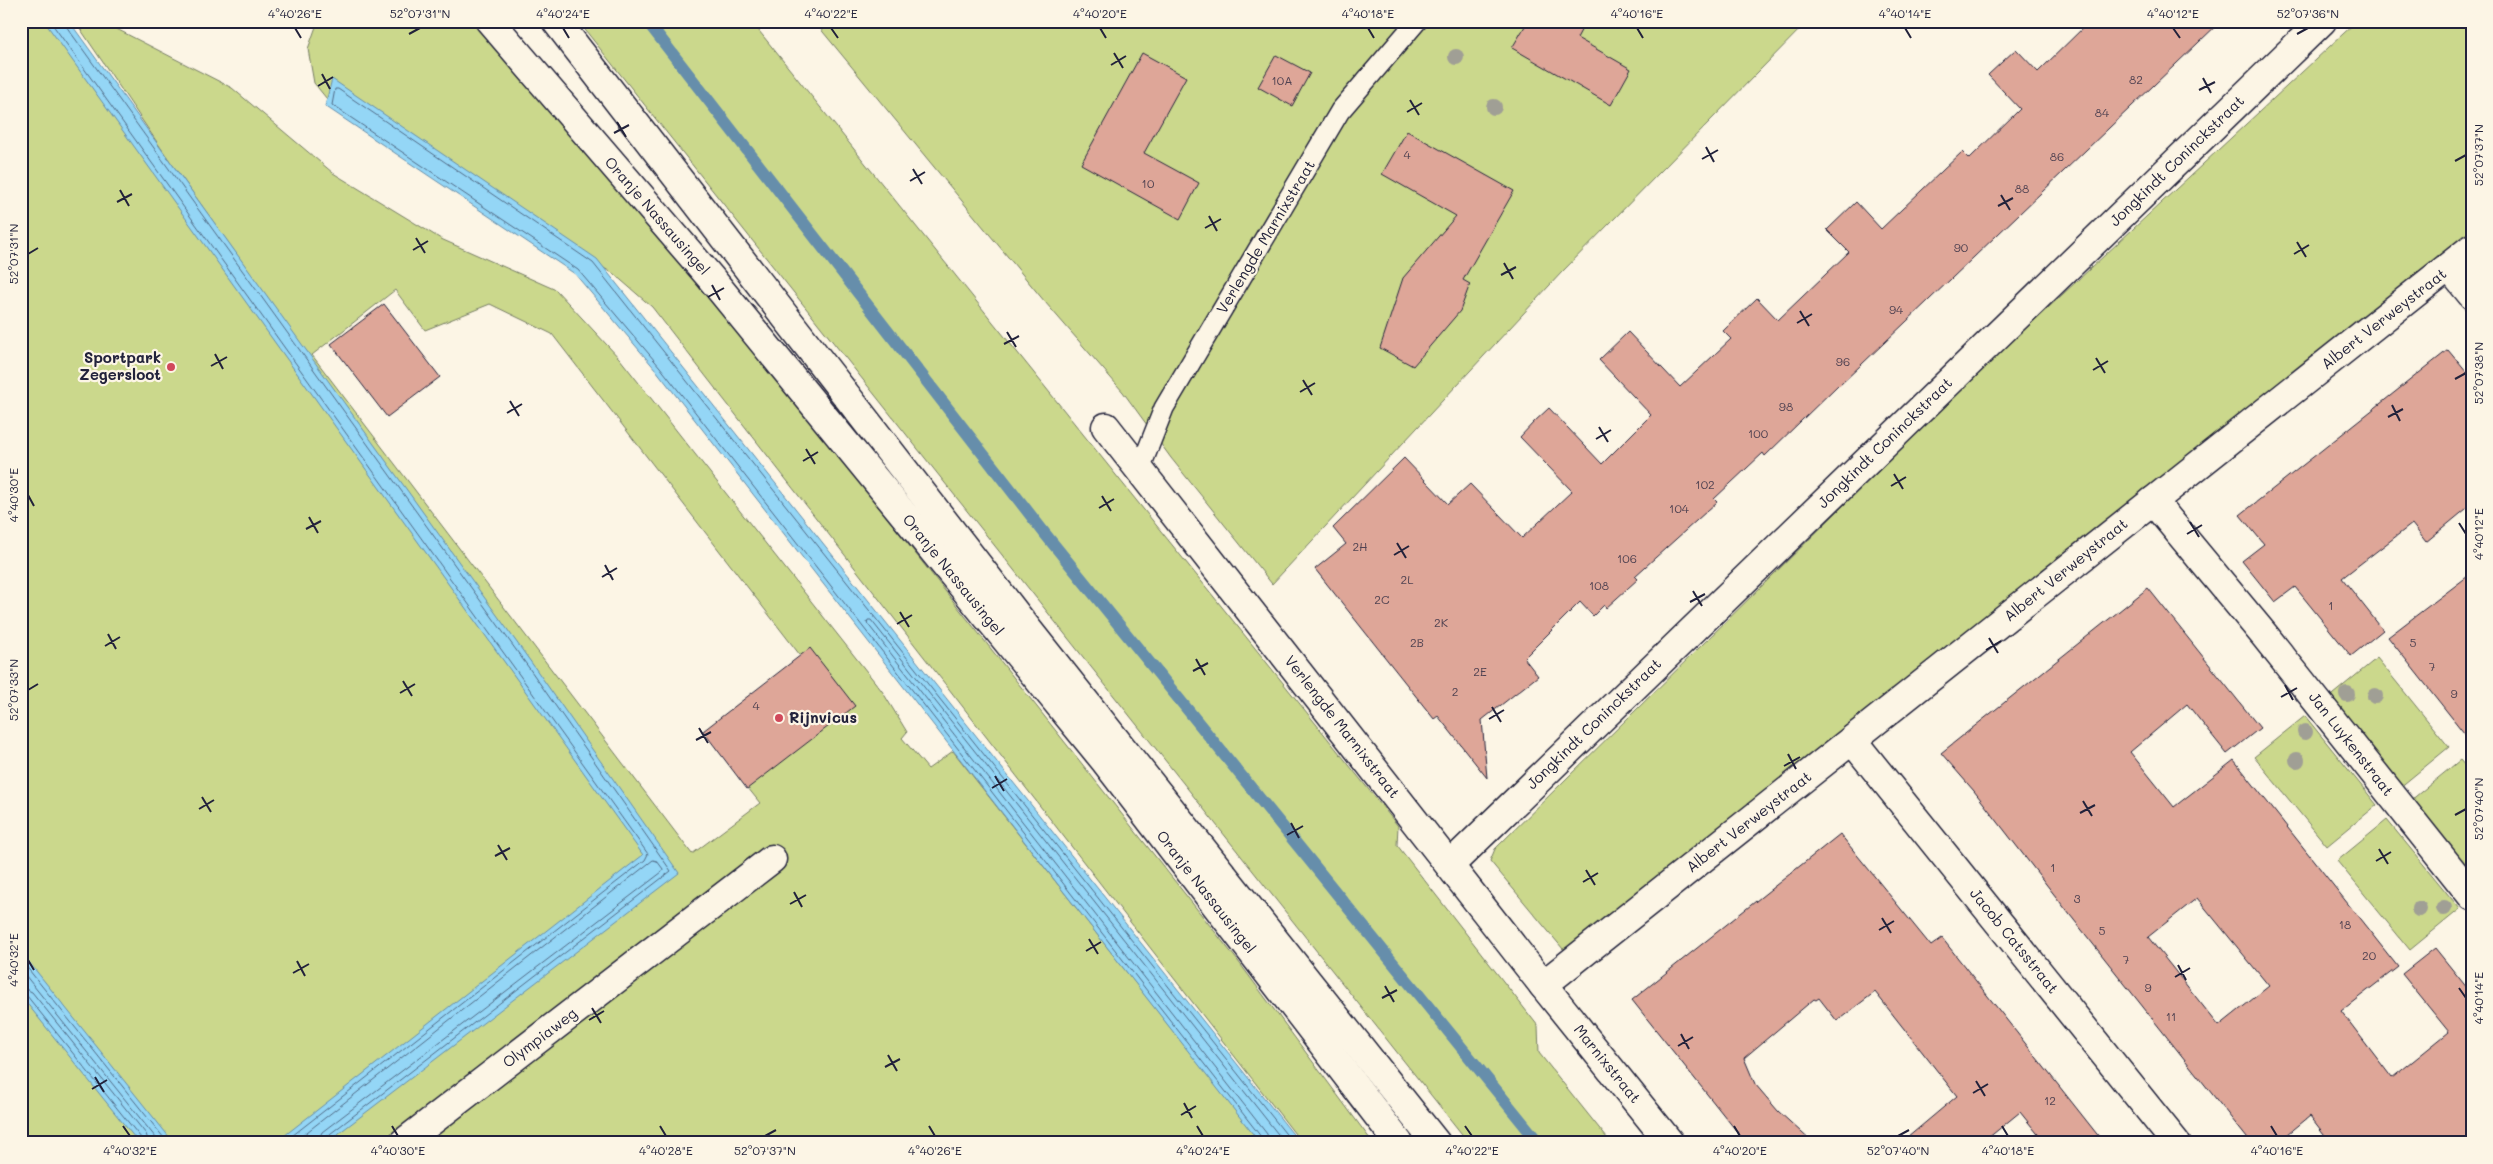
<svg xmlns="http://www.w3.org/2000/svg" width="2493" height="1164" font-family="Mali,sans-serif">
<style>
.green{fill:#cbd88c;stroke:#767d64;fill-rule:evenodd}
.water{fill:#94d6f6;stroke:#668eab}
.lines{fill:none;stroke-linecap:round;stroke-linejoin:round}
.shore{stroke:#506a86;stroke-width:1}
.stream{stroke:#668eab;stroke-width:12}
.building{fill:#dea698;stroke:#22223b;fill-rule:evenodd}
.lane-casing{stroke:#22223b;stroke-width:22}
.street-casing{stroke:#22223b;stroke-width:31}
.secondary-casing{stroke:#22223b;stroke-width:31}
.lane{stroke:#fcf5e5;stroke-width:19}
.street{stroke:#fcf5e5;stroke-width:28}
.secondary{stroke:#fcf5e5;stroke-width:28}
.tree{fill:#a09f95}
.ticks{fill:none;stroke:#22223b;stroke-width:2}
.poi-dot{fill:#d1495b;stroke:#fcf5e5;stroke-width:2}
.labels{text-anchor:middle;stroke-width:4.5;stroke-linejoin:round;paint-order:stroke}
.number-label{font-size:12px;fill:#514352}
.street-label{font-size:15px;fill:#22223b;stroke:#fcf5e5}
.poi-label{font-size:15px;font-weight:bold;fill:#22223b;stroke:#fcf5e5;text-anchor:end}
.neatline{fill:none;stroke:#22223b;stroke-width:2}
.ticks-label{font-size:12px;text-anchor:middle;fill:#22223b}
</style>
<rect width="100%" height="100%" fill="#fcf5e5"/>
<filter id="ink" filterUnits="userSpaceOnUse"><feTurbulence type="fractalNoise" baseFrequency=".02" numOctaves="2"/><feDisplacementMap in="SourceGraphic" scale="10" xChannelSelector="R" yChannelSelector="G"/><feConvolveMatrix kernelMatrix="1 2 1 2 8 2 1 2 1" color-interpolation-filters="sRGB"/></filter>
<g filter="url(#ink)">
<g class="green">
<path d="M21,21H58L247,269L165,154L75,21L105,23L232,88L333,173L441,239L556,290L620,359L882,691L907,732L902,738L928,769L953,751L1261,1143H21ZM395,290L425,330L490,304L552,334L844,712L744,783L760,803L692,854L312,355Z"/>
<path d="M318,21H494L1238,961L1373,1143H1302L652,307L614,274L335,109L314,83L308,49Z"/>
<path d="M578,21H751L1398,826L1397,845L1538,1026L1539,1053L1611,1143H1469Z"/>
<path d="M814,21H1808L1562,272L1272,584L1171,458L1123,392L1045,302Z"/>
<path d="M2357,21H2472V232L1580,942L1563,949L1490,861L1495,849L1979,372Z"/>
<path d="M2377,658L2449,747L2399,788L2327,699Z"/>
<path d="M2305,716L2377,805L2327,846L2254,757Z"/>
<path d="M2460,760L2472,774V877L2410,801Z"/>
<path d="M2387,820L2460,909L2410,950L2337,861Z"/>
</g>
<g class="water">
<path d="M44,21H69L533,665L679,873L326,1143H275L643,855Z"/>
<path d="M332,79L597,259L1300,1143H1260L656,370L575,274L325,106Z"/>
<path d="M21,952L174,1143H139L21,996Z"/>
</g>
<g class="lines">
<g class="shore">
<path d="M50,21L648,854L645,860L283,1143"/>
<path d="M65,21L66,26L529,668L671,871L326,1137L324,1143"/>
<path d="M21,960L168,1143"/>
<path d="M21,970L160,1143"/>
<path d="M21,987L32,992L146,1134L149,1143"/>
<path d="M21,994L27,996L141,1138L142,1143"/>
<path d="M293,1143L653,860L657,861L663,869L662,872L322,1132L317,1143"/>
<path d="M1263,1143L1262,1138L660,367L578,270L332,105L335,89H338L593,263L1293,1143"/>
<path d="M1269,1143L1267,1134L867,623L868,620H871L1285,1143"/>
</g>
<path class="stream" d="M647,21L1046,535L1539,1143"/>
</g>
<g class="building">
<path d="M1528,21H1586L1577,38L1631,69L1611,105L1512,48Z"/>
<path d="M2090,21H2221L1839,386L1838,385L1765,456L1763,453L1714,499L1717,502L1635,576L1638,579L1606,608L1604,605L1593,616L1580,602L1524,658L1538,676L1482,720L1487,778L1438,716L1434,719L1315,569L1346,544L1333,528L1404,458L1448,504L1470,484L1522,538L1572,491L1520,437L1534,422L1549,408L1602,464L1651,415L1599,360L1628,332L1680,387L1731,339L1723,331L1757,298L1778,320L1849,252L1827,230L1856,202L1881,229L1962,152L1969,159L2020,109L1988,75L2016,49L2038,72Z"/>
<path d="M1142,53L1186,77L1144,153L1199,183L1180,219L1081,164Z"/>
<path d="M1276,55L1310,73L1292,106L1258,87Z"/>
<path d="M1407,131L1514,191L1463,280L1470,284L1460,311L1413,366L1380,348L1403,278L1456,216L1382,174Z"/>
<path d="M384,304L440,377L387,417L331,344Z"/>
<path d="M2448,350L2472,379V504L2426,542L2412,524L2342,578L2383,630L2351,656L2295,587L2275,602L2242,561L2264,544L2240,515Z"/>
<path d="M2472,573V743L2388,637Z"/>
<path d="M2148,588L2260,728L2227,754L2187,704L2130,752L2174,807L2234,760L2398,967L2341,1011L2392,1078L2449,1032L2402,974L2435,948L2472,994V1143H2331L2310,1116L2277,1143H2251L2070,915L1974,791L1941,753ZM2197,898L2269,986L2219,1026L2148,937Z"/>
<path d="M810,648L855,706L747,789L703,731Z"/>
<path d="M1840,834L1931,946L1942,938L2104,1143H2045L2020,1112L1982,1143H1901L1957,1096L1875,992L1837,1021L1819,998L1816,1000L1814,999L1744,1058L1755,1084L1778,1111L1813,1143H1746L1632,1000Z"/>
</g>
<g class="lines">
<g class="lane-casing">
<path id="lane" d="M1140,469L1164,408L1340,111L1417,21"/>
</g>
<g class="street-casing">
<g id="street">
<path d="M2449,267L2472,295"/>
<path d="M1106,427L1543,985L1670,1143"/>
<path d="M2153,501L2265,636L2472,896"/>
<path d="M1852,740L2176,1143"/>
<path d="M1450,865L2322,21"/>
<path d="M1543,985L2472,248"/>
<path d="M403,1143L772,859"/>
</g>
</g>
<g class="secondary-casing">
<g id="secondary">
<path d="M490,21L710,277L1105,761L1399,1143"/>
<path d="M556,21L1029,631L1436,1143"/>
</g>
</g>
<use href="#lane" class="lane"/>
<use href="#street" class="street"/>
<use href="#secondary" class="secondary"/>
</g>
<g class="tree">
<circle cx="1456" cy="57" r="8"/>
<circle cx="1494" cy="107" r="8"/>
<circle cx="2347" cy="694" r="8"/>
<circle cx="2375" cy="696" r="8"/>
<circle cx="2305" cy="732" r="8"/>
<circle cx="2297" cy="760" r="8"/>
<circle cx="2444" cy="908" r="8"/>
<circle cx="2419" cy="909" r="8"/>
</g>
</g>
<path class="ticks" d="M295,28L301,38M563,28L569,38M831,28L838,38M1100,28L1106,38M1368,28L1374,38M1637,28L1643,38M1905,28L1911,38M2173,28L2180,38M409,34L420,28M2297,34L2308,28M1114,53L1123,68M1111,65L1126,56M322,74L330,89M2203,78L2211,93M318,86L333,77M2199,90L2215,82M1410,100L1419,115M1407,112L1422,103M617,122L626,137M614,133L629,125M1706,147L1714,162M1702,159L1718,150M2455,161L2466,155M913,169L922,184M910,181L925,172M120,190L129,206M2001,195L2010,210M117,202L132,194M1998,206L2013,198M1209,216L1217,231M1205,228L1221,219M416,238L425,253M2297,242L2306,257M413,250L428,241M28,254L38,248M2294,254L2309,245M1504,263L1513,279M1501,275L1516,267M712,285L720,300M708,297L724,288M1800,311L1809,326M1797,323L1812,314M1007,332L1016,347M1004,344L1019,336M215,354L223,369M2096,358L2105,373M211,366L227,357M2093,370L2108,361M2455,379L2466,373M1303,380L1312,395M1300,392L1315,383M510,401L519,416M2392,405L2400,421M507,413L522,404M2388,417L2403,409M1599,427L1608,442M1596,439L1611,430M806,449L815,464M803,461L818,452M1894,474L1903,489M1891,486L1906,477M28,495L34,506M1102,496L1111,511M1099,508L1114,499M309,517L318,533M2190,522L2199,537M2459,523L2466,534M306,529L321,521M2187,534L2202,525M1397,543L1406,558M1394,555L1409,546M605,565L613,580M602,577L617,568M1693,591L1702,606M1690,602L1705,594M900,612L909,627M897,624L912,615M108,634L116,649M1989,638L1998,653M105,646L120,637M1986,650L2001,641M1196,659L1205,675M1193,671L1208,663M403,681L412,696M2285,685L2293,700M28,690L38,684M400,693L415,684M2281,697L2297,688M1492,707L1501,722M1489,719L1504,710M699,728L708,743M696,740L711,732M1788,754L1796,769M1784,766L1800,757M995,776L1004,791M992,788L1007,779M202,797L211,812M2083,801L2092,816M199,809L214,800M2080,813L2095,805M2455,815L2466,809M1291,823L1299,838M1287,835L1303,826M498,845L507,860M2379,849L2388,864M495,856L510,848M2376,861L2391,852M1586,870L1595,885M1583,882L1598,873M794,892L802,907M790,904L806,895M1882,918L1891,933M1879,930L1894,921M1089,939L1098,954M1086,951L1101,942M28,960L34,970M297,961L305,976M2178,965L2186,980M293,973L309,964M2175,977L2190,968M1385,986L1394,1002M2459,988L2466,998M1382,998L1397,990M592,1008L601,1023M589,1020L604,1011M1681,1034L1689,1049M1678,1046L1693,1037M888,1055L897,1071M885,1067L900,1059M95,1077L104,1092M1976,1081L1985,1096M92,1089L107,1080M1973,1093L1988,1084M1184,1103L1192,1118M1181,1115L1196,1106M123,1126L130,1136M392,1126L398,1136M660,1126L666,1136M929,1126L935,1136M1197,1126L1203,1136M1465,1126L1472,1136M1734,1126L1740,1136M2002,1126L2008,1136M2271,1126L2277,1136M765,1136L776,1130M1898,1136L1909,1130"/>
<g class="poi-dot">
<circle cx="171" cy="367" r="5"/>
<circle cx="779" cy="718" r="5"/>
</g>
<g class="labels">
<g class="number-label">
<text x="2136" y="84">82</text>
<text x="1282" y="85">10A</text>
<text x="2102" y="117">84</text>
<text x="1407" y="159">4</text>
<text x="2057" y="161">86</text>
<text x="1148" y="188">10</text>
<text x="2022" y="193">88</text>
<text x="1961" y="252">90</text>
<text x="1896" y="314">94</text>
<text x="1843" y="366">96</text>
<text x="1786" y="411">98</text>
<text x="1758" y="438">100</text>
<text x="1705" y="489">102</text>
<text x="1679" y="513">104</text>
<text x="1360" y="551">2H</text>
<text x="1627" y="563">106</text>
<text x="1407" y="584">2L</text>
<text x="1599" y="590">108</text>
<text x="1382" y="604">2C</text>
<text x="2331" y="610">1</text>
<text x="1441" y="627">2K</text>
<text x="1417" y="647">2B</text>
<text x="2413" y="647">5</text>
<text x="2432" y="671">7</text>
<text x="1480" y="676">2E</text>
<text x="1455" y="696">2</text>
<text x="2454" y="698">9</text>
<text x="756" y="710">4</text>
<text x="2053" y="872">1</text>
<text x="2077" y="903">3</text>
<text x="2345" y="929">18</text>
<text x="2102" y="935">5</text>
<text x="2369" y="960">20</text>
<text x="2126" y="964">7</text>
<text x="2148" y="992">9</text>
<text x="2171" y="1021">11</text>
<text x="2050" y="1105">12</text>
</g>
<g class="street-label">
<text transform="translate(2177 161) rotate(-44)" y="5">Jongkindt Coninckstraat</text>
<text transform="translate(657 216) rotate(49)" y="5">Oranje Nassausingel</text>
<text transform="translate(1266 237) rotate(-59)" y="5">Verlengde Marnixstraat</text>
<text transform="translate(2384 319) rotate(-38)" y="5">Albert Verweystraat</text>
<text transform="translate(1885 443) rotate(-44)" y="5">Jongkindt Coninckstraat</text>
<text transform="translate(2066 570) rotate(-39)" y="5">Albert Verweystraat</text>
<text transform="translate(953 575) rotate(51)" y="5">Oranje Nassausingel</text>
<text transform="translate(1594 724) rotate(-44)" y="5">Jongkindt Coninckstraat</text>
<text transform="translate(1342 727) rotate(52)" y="5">Verlengde Marnixstraat</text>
<text transform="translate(2351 744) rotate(52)" y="5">Jan Luykenstraat</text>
<text transform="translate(1749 822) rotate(-38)" y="5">Albert Verweystraat</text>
<text transform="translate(1206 892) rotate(52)" y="5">Oranje Nassausingel</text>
<text transform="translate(2014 941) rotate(51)" y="5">Jacob Catsstraat</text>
<text transform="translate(540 1038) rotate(-37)" y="5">Olympiaweg</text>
<text transform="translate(1607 1064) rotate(51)" y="5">Marnixstraat</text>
</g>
<g class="poi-label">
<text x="161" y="363">Sportpark<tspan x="161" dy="17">Zegersloot</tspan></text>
<text x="789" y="723" text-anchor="start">Rijnvicus</text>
</g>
</g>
<rect width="2493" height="1164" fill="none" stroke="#fcf5e5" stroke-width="55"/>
<rect x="28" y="28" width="2438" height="1108" class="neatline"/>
<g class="ticks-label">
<text x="295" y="18">4°40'26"E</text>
<text x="420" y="18">52°07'31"N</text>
<text x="563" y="18">4°40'24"E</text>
<text x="831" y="18">4°40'22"E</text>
<text x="1100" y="18">4°40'20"E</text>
<text x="1368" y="18">4°40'18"E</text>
<text x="1637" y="18">4°40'16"E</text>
<text x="1905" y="18">4°40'14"E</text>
<text x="2173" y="18">4°40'12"E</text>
<text x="2308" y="18">52°07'36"N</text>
<text transform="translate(2479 155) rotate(-90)" y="4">52°07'37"N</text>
<text transform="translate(14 254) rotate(-90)" y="4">52°07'31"N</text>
<text transform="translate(2479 373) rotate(-90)" y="4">52°07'38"N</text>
<text transform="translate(14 495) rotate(-90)" y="4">4°40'30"E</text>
<text transform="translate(2479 534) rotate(-90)" y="4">4°40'12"E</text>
<text transform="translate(14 690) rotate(-90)" y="4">52°07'33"N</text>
<text transform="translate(2479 809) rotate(-90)" y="4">52°07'40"N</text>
<text transform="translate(14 960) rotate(-90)" y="4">4°40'32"E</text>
<text transform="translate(2479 998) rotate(-90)" y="4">4°40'14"E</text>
<text x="130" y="1155">4°40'32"E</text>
<text x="398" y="1155">4°40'30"E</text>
<text x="666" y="1155">4°40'28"E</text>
<text x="765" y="1155">52°07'37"N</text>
<text x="935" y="1155">4°40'26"E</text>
<text x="1203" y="1155">4°40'24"E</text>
<text x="1472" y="1155">4°40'22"E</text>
<text x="1740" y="1155">4°40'20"E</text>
<text x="1898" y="1155">52°07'40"N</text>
<text x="2008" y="1155">4°40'18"E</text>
<text x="2277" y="1155">4°40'16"E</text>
</g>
</svg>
